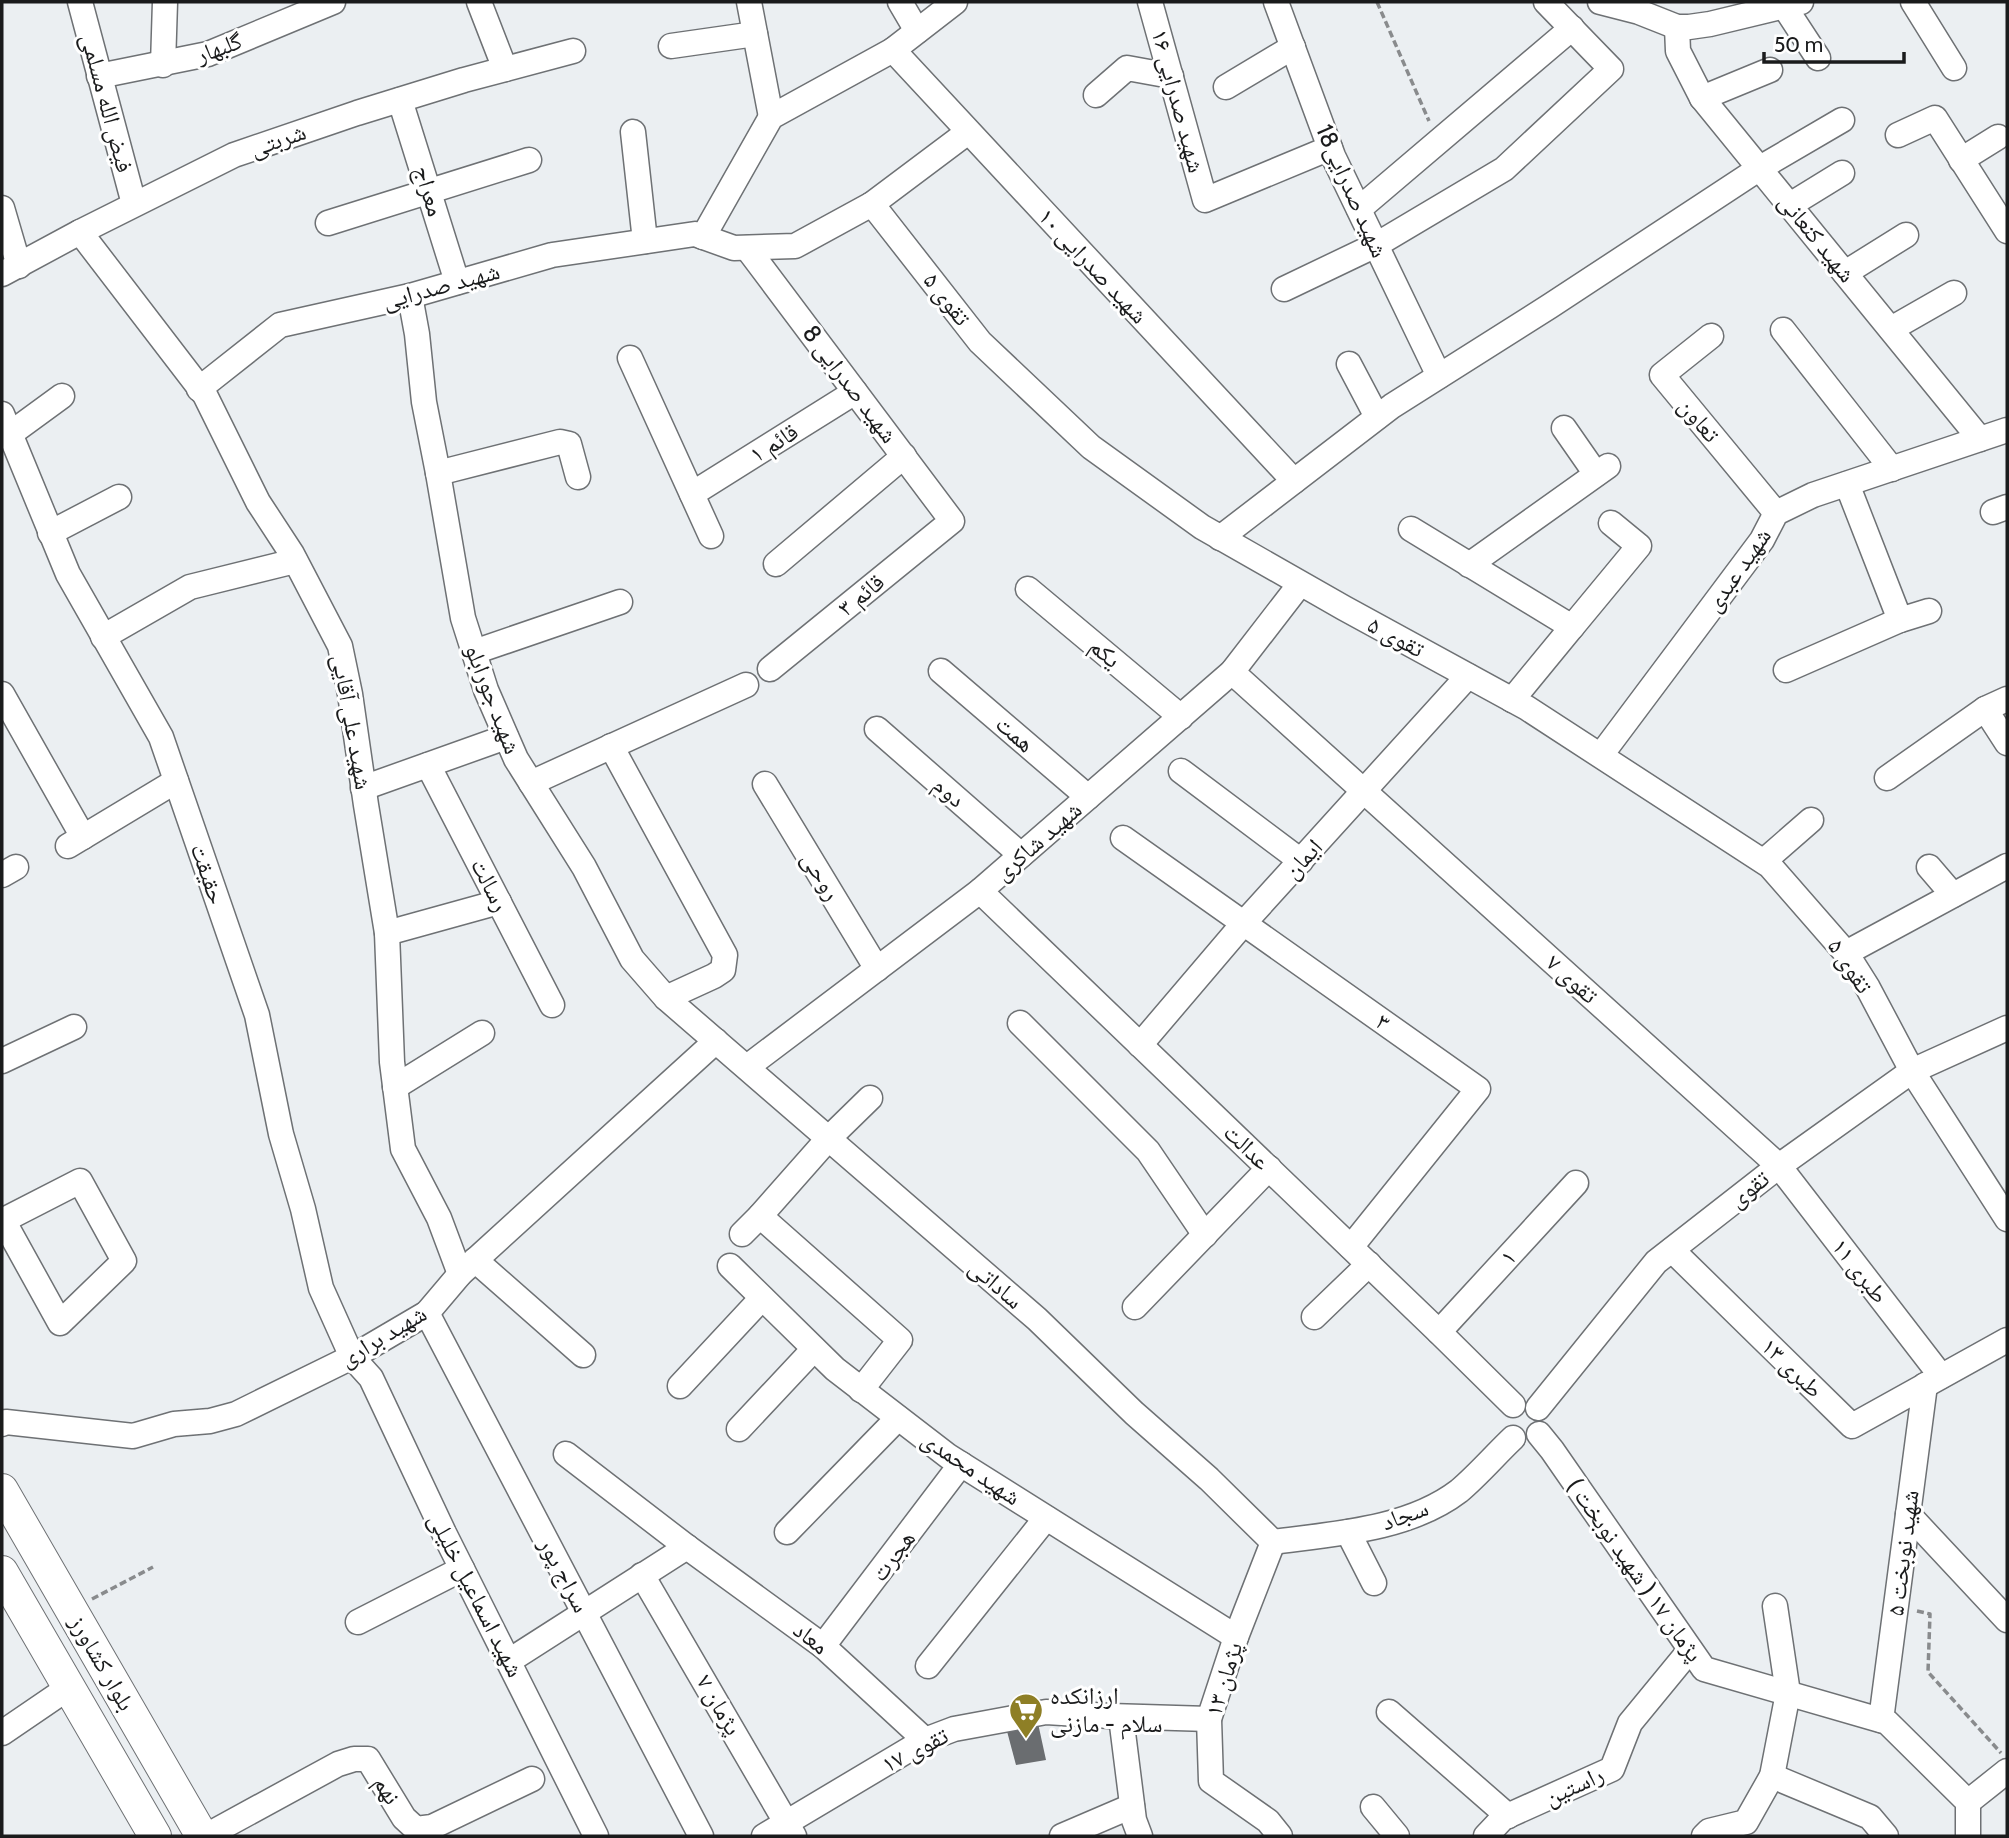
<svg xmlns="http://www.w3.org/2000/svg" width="2009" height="1838" font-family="Cabin,'Noto Naskh Arabic',sans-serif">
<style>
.building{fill:#6a6d70}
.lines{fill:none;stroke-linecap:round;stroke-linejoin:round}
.minor-casing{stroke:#6e7174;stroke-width:27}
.major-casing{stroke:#6e7174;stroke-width:34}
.path{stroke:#898b8d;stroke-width:3.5;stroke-dasharray:7 3.5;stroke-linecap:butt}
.minor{stroke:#fff;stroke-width:24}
.major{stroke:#fff;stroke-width:32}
.labels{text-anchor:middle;stroke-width:6;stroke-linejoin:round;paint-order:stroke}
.street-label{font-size:24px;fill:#1a1b1c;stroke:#fff}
.poi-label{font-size:24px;fill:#1a1b1c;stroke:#fff;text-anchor:start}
</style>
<rect width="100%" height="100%" fill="#ebeff2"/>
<path class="building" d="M1036,1714L1046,1760L1016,1765L1004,1720Z"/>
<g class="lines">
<g class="minor-casing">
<g id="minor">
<path d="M80,2L134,204"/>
<path d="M479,2L505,69"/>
<path d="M749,2L771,117"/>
<path d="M900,2L917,31"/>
<path d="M1150,2L1205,200L1330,148"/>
<path d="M1276,2L1333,156L1439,376"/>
<path d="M1600,2L1639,12L1677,27H1689L1710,24L1801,2"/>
<path d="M1913,2L1954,68"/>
<path d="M1784,6L1818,58"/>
<path d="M1677,27L1678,51L1702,98L1980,439"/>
<path d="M671,46L755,34"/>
<path d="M893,50L1294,481"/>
<path d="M163,65L165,2"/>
<path d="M99,76L208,54L333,2"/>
<path d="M1226,87L1293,47"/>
<path d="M1096,95L1127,68L1171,76"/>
<path d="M1702,98L1770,70"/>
<path d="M400,100L457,282"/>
<path d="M633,132L645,241"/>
<path d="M1898,135L1935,118L2007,231"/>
<path d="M1961,160L1998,137"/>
<path d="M872,204L980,342L1091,447L1202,527L1344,608L1527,708L1770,866L1846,953L1868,988L1912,1071L2007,1219"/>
<path d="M1790,205L1842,173"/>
<path d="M2,208L19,266"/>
<path d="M1359,209L1572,28"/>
<path d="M328,223L529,160"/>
<path d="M80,232L205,395L258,502L292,554L340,646L350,694L366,805L387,933L392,1062L403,1149L439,1218L460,1274"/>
<path d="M703,237L771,117L893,50L955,2"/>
<path d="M747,248L952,521L770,669"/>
<path d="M1845,273L1906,235"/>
<path d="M2,274L80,232L234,155L357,113L464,80L573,51"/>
<path d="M1284,289L1376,245L1504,169L1611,69L1546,2"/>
<path d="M410,296L417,334L424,402L438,473L463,618L486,690L516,759L584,867L632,959L666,998L1037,1319L1134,1413L1209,1479L1273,1542L1236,1637L1209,1719L1211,1781L1268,1821L1280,1836"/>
<path d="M1891,329L1954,293"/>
<path d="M1783,330L1892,469"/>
<path d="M1711,336L1662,375L1776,513"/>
<path d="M630,358L711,536"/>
<path d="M1349,364L1377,417"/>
<path d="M199,389L280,325L410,296L552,255L695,234L734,248L795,246L872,204L968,132"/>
<path d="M2,414L68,574L161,737L257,1015L281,1134L303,1209L321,1288L352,1357L371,1378L444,1533L596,1836"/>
<path d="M1564,428L1596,474"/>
<path d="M10,434L62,396"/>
<path d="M438,473L560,442L569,444L578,477"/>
<path d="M1847,484L1900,620"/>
<path d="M692,494L855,392"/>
<path d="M1993,512L2007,507"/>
<path d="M1411,529L1572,627L1512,700"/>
<path d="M50,533L119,497"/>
<path d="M1220,538L1392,406L1550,306L1760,168L1842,120"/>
<path d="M776,564L904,456"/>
<path d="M1469,565L1608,466"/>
<path d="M1028,589L1181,717"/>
<path d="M1572,627L1639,546L1611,523"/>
<path d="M103,637L190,587L295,561"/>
<path d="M474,652L620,602"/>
<path d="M1786,670L1900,620L1929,611"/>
<path d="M941,671L1088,797"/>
<path d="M1232,672L1779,1166L1941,1376"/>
<path d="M2,694L83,837"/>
<path d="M1985,709L2007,743"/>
<path d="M877,729L1021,855"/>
<path d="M611,746L725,955L723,970L714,976L666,998"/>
<path d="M1601,755L1762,540L1776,513L1813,495L2007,430"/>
<path d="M428,765L552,1005"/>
<path d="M1181,771L1301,861"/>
<path d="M1887,778L1985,709L2007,699"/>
<path d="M531,783L746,685"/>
<path d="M765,784L877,969"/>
<path d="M363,788L506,737"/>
<path d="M1123,838L1478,1089L1351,1247"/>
<path d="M68,846L176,781"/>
<path d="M1764,861L1811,820"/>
<path d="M1929,867L1953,895"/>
<path d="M2,875L16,867"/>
<path d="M980,891L1439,1332L1513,1405"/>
<path d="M387,933L499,902"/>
<path d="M1846,953L2007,866"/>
<path d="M1020,1023L1148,1151L1205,1235"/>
<path d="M1140,1045L1243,924L1468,676"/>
<path d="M2,1061L74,1027"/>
<path d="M747,1067L980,891L1232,672L1300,584"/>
<path d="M395,1087L482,1033"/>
<path d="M760,1216L900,1340L861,1390"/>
<path d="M2,1221L80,1181L124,1261L60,1323L3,1220"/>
<path d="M742,1234L760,1216L828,1139L870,1098"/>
<path d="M1672,1250L1852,1426L2007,1340"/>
<path d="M475,1260L583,1355"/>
<path d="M730,1266L835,1369L948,1456L1236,1637"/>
<path d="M1135,1307L1269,1168"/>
<path d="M427,1313L701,1836"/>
<path d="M1314,1317L1369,1264"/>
<path d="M1439,1332L1576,1183"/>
<path d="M680,1386L762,1298"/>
<path d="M1538,1408L1656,1262L1779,1166L1912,1071L2007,1028"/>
<path d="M2,1424L6,1422L133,1436L174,1424L210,1421L236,1414L352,1357L427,1313L460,1274L716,1041"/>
<path d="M739,1429L814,1349"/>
<path d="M1539,1434L1552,1450L1704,1669L1887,1722L1968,1802V1836"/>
<path d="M566,1454L687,1547L823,1646L925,1740"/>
<path d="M1908,1514L2007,1620"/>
<path d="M787,1532L898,1418"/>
<path d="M1348,1532L1374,1583"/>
<path d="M1273,1542C1333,1534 1408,1530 1459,1491C1478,1475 1495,1455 1513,1438"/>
<path d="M642,1575L794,1836"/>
<path d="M358,1622L462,1569"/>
<path d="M823,1646L961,1464"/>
<path d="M509,1661L687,1547"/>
<path d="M928,1666L1046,1518"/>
<path d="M1389,1712L1508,1816"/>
<path d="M1121,1717L1134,1820L1140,1836"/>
<path d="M1881,1720L1925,1385"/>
<path d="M2,1733L68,1688"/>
<path d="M1772,1776L1870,1817L1886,1836"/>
<path d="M1968,1802L2007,1771"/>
<path d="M1373,1807L1397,1836"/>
<path d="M206,1836L338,1764L354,1759H368L404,1818L416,1829L432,1827L532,1779"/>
<path d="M764,1836L925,1740L954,1729L1046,1712L1110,1716L1209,1719"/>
<path d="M1062,1836L1132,1806"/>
<path d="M1486,1836L1503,1818L1612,1769L1630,1723L1690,1650"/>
<path d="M1704,1836L1709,1831L1746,1822L1772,1776L1788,1693L1775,1606"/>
</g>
</g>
<g class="major-casing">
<g id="major">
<path d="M2,1490L202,1836"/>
<path d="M2,1572L155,1836"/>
</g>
</g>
<g class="path">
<path d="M1377,2L1429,121"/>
<path d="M92,1599L153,1567"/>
<path d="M1917,1611L1930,1614L1928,1672L2001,1753"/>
</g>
<use href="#minor" class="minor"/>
<use href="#major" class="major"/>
</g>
<defs>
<g id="supermarket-pin" transform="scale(1.75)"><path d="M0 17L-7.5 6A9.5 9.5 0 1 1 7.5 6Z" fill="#8e7f26" stroke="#fff"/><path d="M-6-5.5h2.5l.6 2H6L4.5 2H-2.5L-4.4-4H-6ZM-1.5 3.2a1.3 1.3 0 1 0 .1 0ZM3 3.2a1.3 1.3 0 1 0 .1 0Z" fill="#fff"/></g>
</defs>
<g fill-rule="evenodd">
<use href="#supermarket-pin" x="1026" y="1710"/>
</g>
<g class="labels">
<g class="street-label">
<text transform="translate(219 48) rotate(-20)" y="8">گلبهار</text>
<text transform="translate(1178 101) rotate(75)" y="8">شهید صدرایی ۱۶</text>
<text transform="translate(107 103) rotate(75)" y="8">فیض الله مسلمی</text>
<text transform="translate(278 140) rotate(-19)" y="8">شربتی</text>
<text transform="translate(429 191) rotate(73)" y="8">معراج</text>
<text transform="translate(1352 191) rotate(66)" y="8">شهید صدرایی18</text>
<text transform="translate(1817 238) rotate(51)" y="8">شهید کنعانی</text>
<text transform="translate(1093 266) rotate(47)" y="8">شهید صدرایی ۱۰</text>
<text transform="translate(441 286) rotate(-15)" y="8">شهید صدرایی</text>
<text transform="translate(947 299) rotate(52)" y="8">تقوی ۵</text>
<text transform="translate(850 384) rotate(53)" y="8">شهید صدرایی 8</text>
<text transform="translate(1699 420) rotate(50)" y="8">تعاون</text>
<text transform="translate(774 443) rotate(-32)" y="8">قائم ۱</text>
<text transform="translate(1738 570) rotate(-55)" y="8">شهید عبدی</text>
<text transform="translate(861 595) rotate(-39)" y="8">قائم ۳</text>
<text transform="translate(1396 637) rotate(28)" y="8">تقوی ۵</text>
<text transform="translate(1105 653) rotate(40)" y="8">یکم</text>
<text transform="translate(493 699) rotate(69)" y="8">شهید جورابلو</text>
<text transform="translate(352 722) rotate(80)" y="8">شهید علی آقایی</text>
<text transform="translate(1015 734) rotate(41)" y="8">همت</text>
<text transform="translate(949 792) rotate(41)" y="8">دوم</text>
<text transform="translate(1038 841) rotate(-41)" y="8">شهید شاکری</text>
<text transform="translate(1303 859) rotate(-47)" y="8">ایمان</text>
<text transform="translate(208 874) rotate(71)" y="8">حقیقت</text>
<text transform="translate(821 876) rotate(59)" y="8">روحی</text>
<text transform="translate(490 885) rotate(63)" y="8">رسالت</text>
<text transform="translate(1850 966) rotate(56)" y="8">تقوی ۵</text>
<text transform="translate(1572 979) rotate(42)" y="8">تقوی ۷</text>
<text transform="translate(1383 1022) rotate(35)" y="8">۳</text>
<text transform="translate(1247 1147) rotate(44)" y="8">عدالت</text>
<text transform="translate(1749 1189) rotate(-38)" y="8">تقوی</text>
<text transform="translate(1508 1257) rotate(-47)" y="8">۱</text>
<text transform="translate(1860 1271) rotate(52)" y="8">طبری ۱۱</text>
<text transform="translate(996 1284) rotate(41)" y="8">ساداتی</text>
<text transform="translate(383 1336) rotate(-31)" y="8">شهید براری</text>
<text transform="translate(1792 1368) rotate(44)" y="8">طبری ۱۳</text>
<text transform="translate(971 1468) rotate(34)" y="8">شهید محمدی</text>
<text transform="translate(1405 1515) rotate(-20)" y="8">سجاد</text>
<text transform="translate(1903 1553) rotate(-83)" y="8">شهید نوبخت ۵</text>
<text transform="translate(893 1556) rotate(-53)" y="8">هجرت</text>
<text transform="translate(1635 1570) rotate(55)" y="8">پژمان ۱۷ ( شهید نوبخت )</text>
<text transform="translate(564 1575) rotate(62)" y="8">سراج پور</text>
<text transform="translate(476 1595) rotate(63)" y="8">شهید اسماعیل خلیلی</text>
<text transform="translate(811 1638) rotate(38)" y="8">معاد</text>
<text transform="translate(102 1663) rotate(60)" y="8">بلوار کشاورز</text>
<text transform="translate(1224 1679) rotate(-73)" y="8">پژمان ۱۳</text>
<text transform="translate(719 1705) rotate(60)" y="8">پژمان ۷</text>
<text transform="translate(915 1750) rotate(-27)" y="8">تقوی ۱۷</text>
<text transform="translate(1574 1786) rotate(-25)" y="8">راستین</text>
<text transform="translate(387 1790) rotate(58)" y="8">نهم</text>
</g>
<g class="poi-label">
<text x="1050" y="1704">ارزانکده<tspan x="1050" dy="28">سلام - مازنی</tspan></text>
</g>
</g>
<rect width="2009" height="1838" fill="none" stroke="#1a1b1c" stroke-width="7"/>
<path d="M1764 52v10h140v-10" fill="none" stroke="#1a1b1c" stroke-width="3.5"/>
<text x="1774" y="52" font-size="21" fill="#1a1b1c" stroke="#ffffff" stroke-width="5" paint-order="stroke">50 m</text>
</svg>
